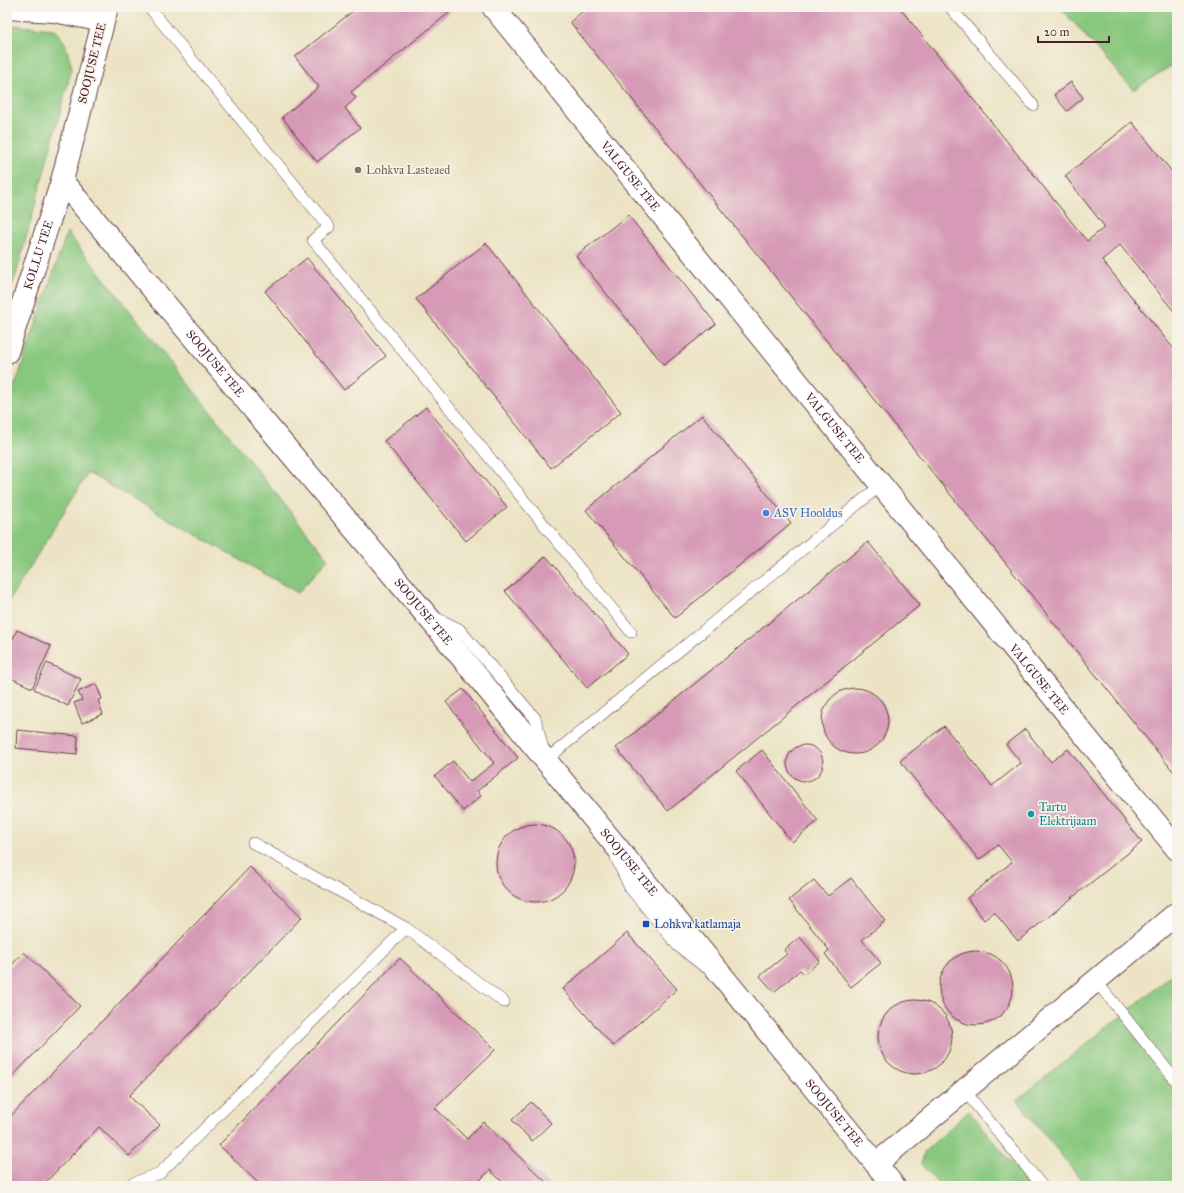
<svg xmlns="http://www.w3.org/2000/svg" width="1184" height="1193" font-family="'IM FELL Great Primer',serif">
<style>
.green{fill:#88c77e;stroke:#697354}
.building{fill:#d699b6}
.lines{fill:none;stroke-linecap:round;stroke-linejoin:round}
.lane-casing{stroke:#623c42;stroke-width:12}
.street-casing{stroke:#623c42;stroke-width:24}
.lane{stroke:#fff;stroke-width:11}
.street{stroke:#fff;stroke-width:22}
.education-dot{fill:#8d6e63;stroke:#f7f3e8;stroke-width:1.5}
.shop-dot{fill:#3f7fe0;stroke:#f7f3e8;stroke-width:1.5}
.culture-dot{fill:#0f9aa8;stroke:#f7f3e8;stroke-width:1.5}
.transit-dot{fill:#1a4fb4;stroke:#f7f3e8;stroke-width:1.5}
.labels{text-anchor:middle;stroke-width:3.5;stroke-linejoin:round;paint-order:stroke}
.street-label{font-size:12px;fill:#4a1f2b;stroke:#f7f3e8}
.education-label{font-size:12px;fill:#785e54;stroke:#f7f3e8;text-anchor:start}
.shop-label{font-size:12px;fill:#366cbe;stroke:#f7f3e8;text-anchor:start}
.culture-label{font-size:12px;fill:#0d838f;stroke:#f7f3e8;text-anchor:start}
.transit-label{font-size:12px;fill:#164399;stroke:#f7f3e8;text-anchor:start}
</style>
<rect width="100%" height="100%" fill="#f7f3e8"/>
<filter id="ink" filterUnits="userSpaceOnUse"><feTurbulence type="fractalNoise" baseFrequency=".025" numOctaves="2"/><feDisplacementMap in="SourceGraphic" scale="8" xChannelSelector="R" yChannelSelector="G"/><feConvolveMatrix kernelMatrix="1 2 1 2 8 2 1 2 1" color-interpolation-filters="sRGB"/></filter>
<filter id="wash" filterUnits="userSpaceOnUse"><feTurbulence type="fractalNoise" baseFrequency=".012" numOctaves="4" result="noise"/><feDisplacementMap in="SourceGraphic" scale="16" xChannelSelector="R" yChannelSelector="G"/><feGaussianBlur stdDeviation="0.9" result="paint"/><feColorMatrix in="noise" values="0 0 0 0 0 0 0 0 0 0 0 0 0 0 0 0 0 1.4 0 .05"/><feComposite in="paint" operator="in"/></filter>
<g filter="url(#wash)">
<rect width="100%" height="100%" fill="#ece3c4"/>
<g class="green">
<path d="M1060,7H1177V62L1133,90Z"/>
<path d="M7,25L55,29L65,43L72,68L16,275L7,297Z"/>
<path d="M67,232L328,559L298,593L88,473L7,604V401L17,380Z"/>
<path d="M1177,971V1186H1086L1017,1100Z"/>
<path d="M969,1111L1030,1186H940L921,1164L925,1151Z"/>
</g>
<g id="blocks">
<g class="building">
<path d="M358,7H446L450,12L351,92L356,98L345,108L360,128L317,162L282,117L319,87L295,57Z"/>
<path d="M588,7H899L1087,241L1105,227L1065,176L1132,122L1177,178V315L1120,245L1102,260L1177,353V776L570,22Z"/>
<path d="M1071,82L1083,98L1067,111L1054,95Z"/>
<path d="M628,215L716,324L664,365L576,256Z"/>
<path d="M486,243L621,412L551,468L416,299Z"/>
<path d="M307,258L386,356L344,390L265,291Z"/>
<path d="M426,407L507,507L466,541L384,441Z"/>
<path d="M702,415L791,523L675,618L586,510Z"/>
<path d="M868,542L920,605L668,811L616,748Z"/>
<path d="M546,556L628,654L587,688L505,591Z"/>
<path d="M17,630L51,646L32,688L7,676V651Z"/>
<path d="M47,663L81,679L68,706L34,689Z"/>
<path d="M96,684L102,699L98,700L103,714L82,723L74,703L82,700L78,692Z"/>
<circle cx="855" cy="721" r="33"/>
<path d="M463,689L518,758L477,791L481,796L463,811L435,776L453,761L470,782L494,763L446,702Z"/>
<path d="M944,726L992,786L1021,763L1006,744L1025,729L1051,762L1068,749L1142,842L1018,941L994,912L984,920L967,898L1012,862L998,845L979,860L900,761Z"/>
<path d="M17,730L78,736L77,754L16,748Z"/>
<circle cx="805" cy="763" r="18"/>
<path d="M762,750L818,821L792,842L736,771Z"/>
<circle cx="535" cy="863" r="39"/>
<path d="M250,867L302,917L129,1096L160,1125L129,1156L99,1127L42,1186H7V1120Z"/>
<path d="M851,878L885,921L862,940L881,963L851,987L825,954L829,950L789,900L814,880L828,896Z"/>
<path d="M627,933L677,989L613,1046L563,989Z"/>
<path d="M800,937L820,961L804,974L800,970L774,992L760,976L787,954L784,950Z"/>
<circle cx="976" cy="988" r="37"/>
<path d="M24,952L80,1006L7,1082V970Z"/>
<path d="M400,958L495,1050L435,1108L467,1139L483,1122L550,1186H507L490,1170L474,1186H261L219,1145Z"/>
<circle cx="915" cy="1037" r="37"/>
<path d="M531,1102L551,1123L532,1141L512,1120Z"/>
</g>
</g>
</g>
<g filter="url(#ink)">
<use href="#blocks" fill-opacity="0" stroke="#623c42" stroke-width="1"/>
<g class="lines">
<g class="lane-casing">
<g id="lane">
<path d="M149,7L329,227L313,240L631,632"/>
<path d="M950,7L1033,105"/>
<path d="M434,617L459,629L535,718L546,760L881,485"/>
<path d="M253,843L406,928L504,1002"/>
<path d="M616,858L630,888L678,946L705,967"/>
<path d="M1096,981L1177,1082"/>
<path d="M964,1090L1042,1186"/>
<path d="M126,1186L160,1173L406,928"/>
</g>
</g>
<g class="street-casing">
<g id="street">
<path id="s1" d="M107,7L62,181L449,642L894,1186"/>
<path id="s2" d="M493,7L1177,849"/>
<path d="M7,8L54,11L103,21"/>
<path id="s3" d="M7,352L62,181"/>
<path d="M876,1164L1177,913"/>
</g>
</g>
<use href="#lane" class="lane"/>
<use href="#street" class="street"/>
</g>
</g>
<circle class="education-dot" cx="358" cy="170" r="4"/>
<circle class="shop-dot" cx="766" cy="513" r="4"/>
<circle class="culture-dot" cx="1031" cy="814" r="4"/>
<rect class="transit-dot" x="642" y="920" width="8" height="8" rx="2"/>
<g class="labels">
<g class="street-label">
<text transform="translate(92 63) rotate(-76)" y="4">SOOJUSE TEE</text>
<text dy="4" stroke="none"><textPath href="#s2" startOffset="218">VALGUSE TEE</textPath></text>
<text dy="4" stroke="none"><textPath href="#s3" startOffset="102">KOLLU TEE</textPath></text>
<text dy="4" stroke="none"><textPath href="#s1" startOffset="418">SOOJUSE TEE</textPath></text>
<text dy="4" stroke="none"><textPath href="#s2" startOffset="542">VALGUSE TEE</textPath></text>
<text dy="4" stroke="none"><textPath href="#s1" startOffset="742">SOOJUSE TEE</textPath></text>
<text dy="4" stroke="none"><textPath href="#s2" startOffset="866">VALGUSE TEE</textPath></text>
<text dy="4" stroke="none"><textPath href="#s1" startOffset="1066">SOOJUSE TEE</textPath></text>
<text dy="4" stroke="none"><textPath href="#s1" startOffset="1390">SOOJUSE TEE</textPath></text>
</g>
<g class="education-label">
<text x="366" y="174">Lohkva Lasteaed</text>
</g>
<g class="shop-label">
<text x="774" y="517">ASV Hooldus</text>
</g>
<g class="culture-label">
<text x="1039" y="811">Tartu<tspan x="1039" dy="14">Elektrijaam</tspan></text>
</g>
<g class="transit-label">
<text x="654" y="928">Lohkva katlamaja</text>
</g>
</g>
<rect width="1184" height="1193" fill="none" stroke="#f7f3e8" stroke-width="24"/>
<path d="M1038 36v6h71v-6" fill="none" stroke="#4a1f2b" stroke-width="2"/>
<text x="1044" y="36" font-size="12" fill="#4a1f2b" stroke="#f7f3e8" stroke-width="3" paint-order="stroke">20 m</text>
</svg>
